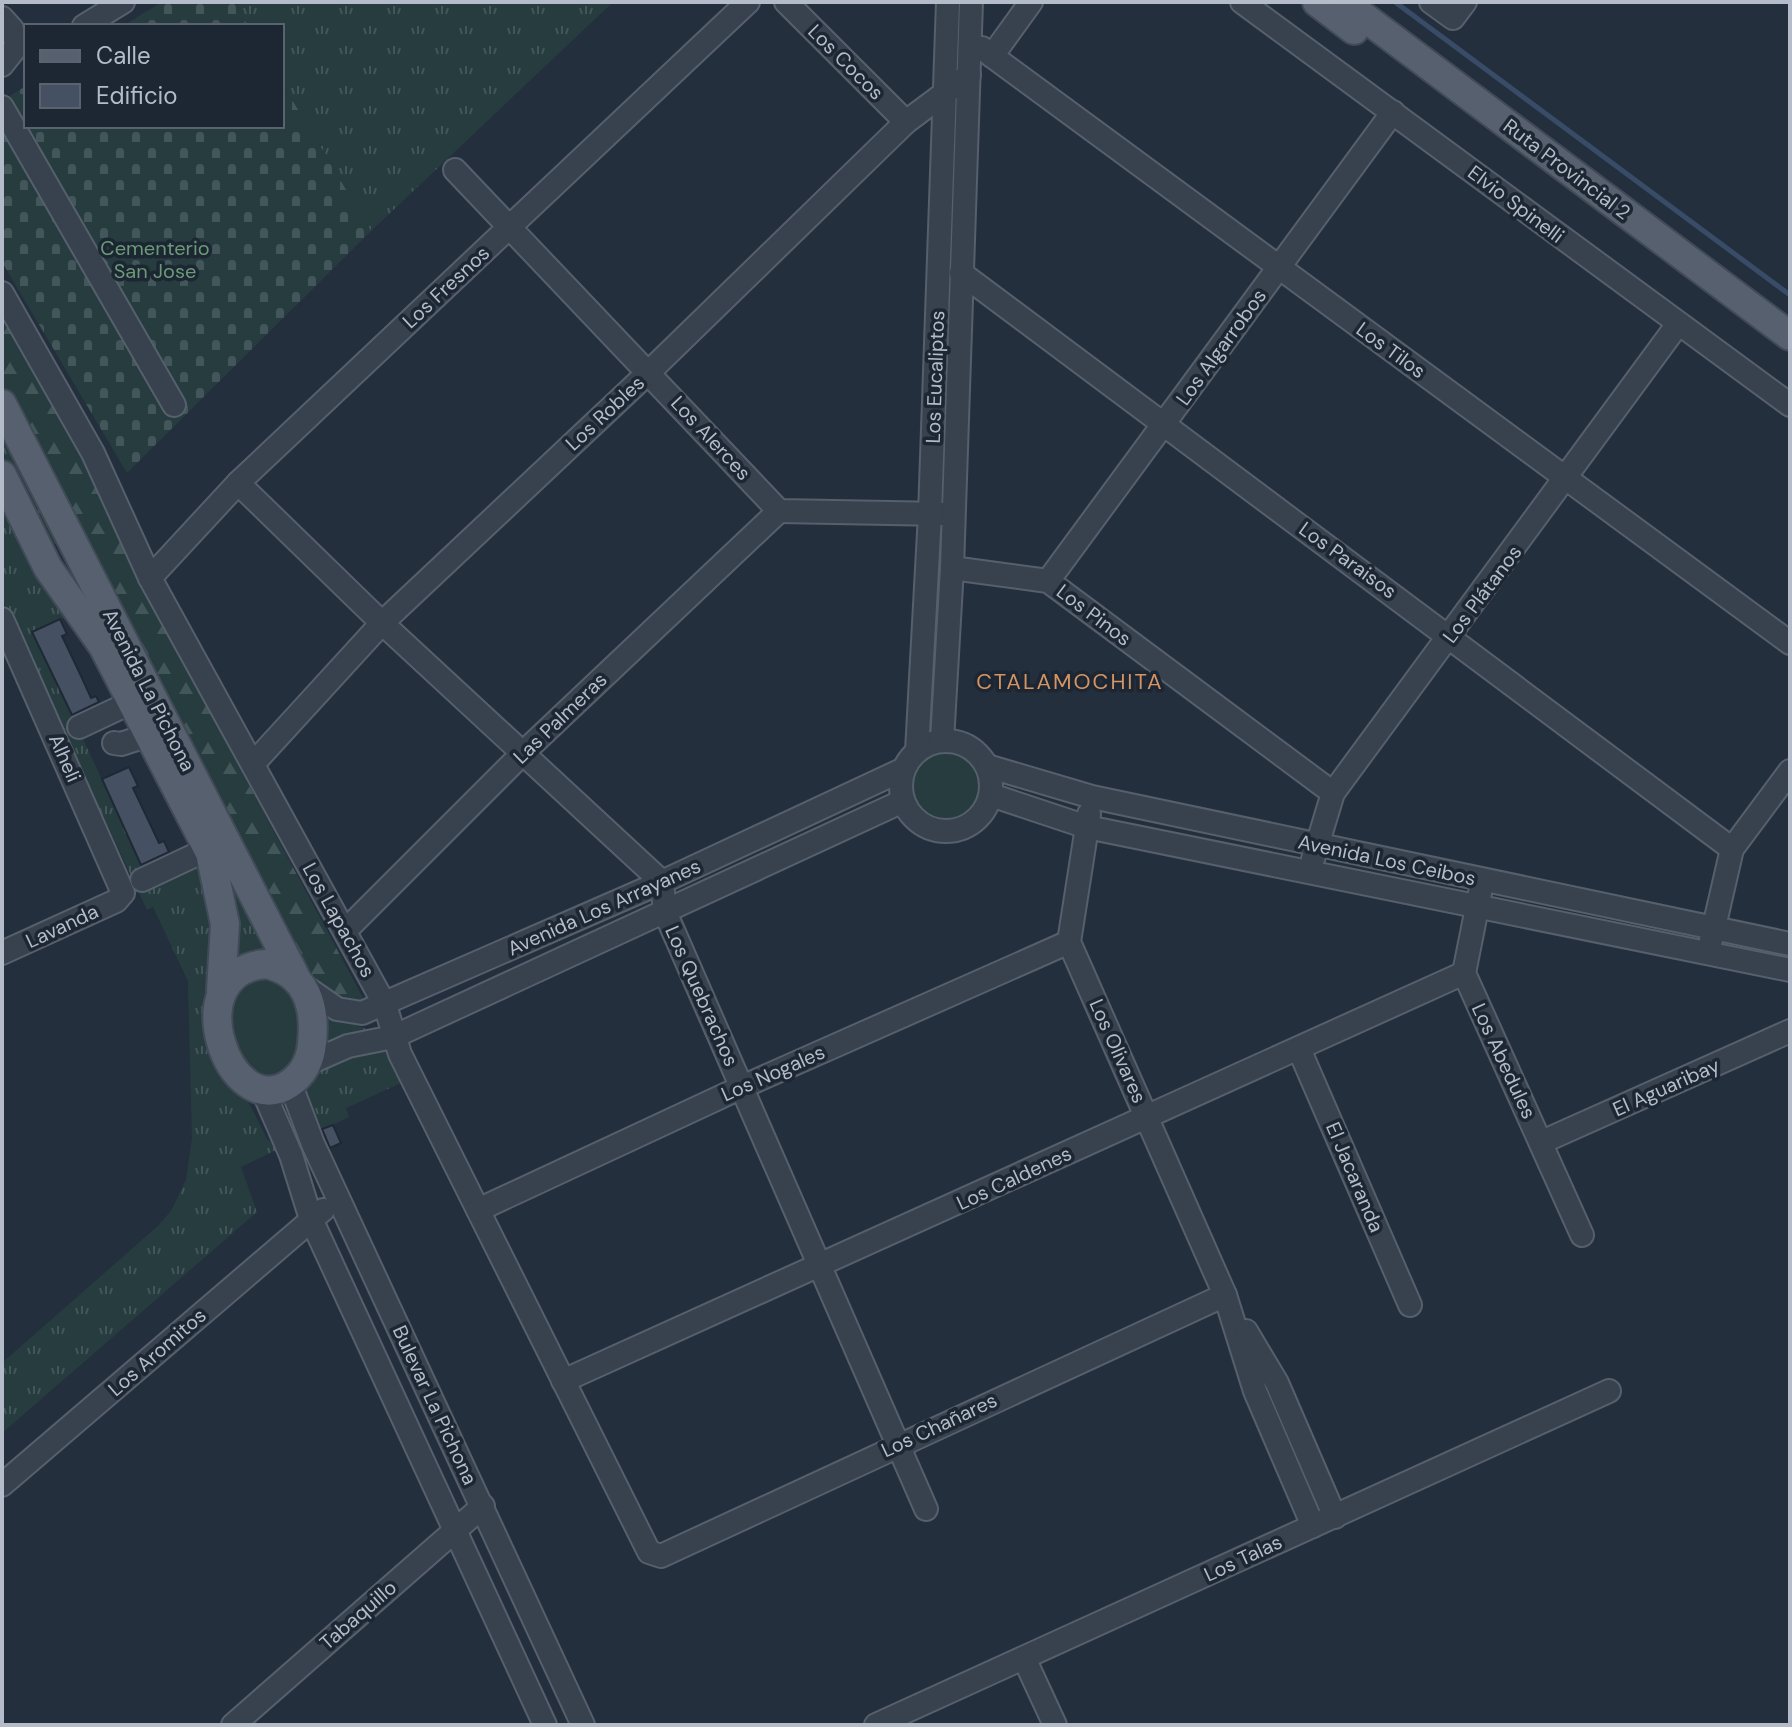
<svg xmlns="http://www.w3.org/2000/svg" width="1792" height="1727" font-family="'DM Sans',sans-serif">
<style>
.grass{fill:url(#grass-tufts)}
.forest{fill:url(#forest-firs)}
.cemetery{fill:url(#cemetery-stones)}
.park{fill:#263c3f}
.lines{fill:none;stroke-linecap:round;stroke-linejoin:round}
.stream{stroke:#394c67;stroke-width:5}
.building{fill:#455162;stroke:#1f2835;stroke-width:2}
.minor-casing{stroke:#565f6c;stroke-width:26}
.major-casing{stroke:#414a57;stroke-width:32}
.minor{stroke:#38414e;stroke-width:22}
.major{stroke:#56606e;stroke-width:28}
.labels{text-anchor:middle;stroke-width:7;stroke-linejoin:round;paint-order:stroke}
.street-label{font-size:20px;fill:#b4bcc9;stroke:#1d2633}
.park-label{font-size:20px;fill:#6b9a76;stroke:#1d2633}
.neighbourhood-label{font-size:22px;letter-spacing:2px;fill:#d59563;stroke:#1d2633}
</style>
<defs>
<pattern id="grass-tufts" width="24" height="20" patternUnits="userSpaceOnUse" patternTransform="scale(2)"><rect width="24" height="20" fill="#263c3f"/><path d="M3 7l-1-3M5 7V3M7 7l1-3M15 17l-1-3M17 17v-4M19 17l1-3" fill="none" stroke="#435659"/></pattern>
<pattern id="forest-firs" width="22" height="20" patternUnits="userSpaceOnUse" patternTransform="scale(2)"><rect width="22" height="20" fill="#263c3f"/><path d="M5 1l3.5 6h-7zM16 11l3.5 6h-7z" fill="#435659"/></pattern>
<pattern id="cemetery-stones" width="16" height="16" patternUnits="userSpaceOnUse" patternTransform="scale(2)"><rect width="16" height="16" fill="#263c3f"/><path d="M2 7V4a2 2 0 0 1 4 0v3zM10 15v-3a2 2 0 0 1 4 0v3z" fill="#435659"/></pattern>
</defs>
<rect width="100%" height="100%" fill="#242f3e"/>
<g class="grass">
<path d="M234,2H613L371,231L282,83V26H248Z"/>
<path d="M2,440H5L58,543L52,545L2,460Z"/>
<path d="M2,514L8,515L68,616L33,632L145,872L203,861L209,878L229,1079L250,1105L267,1139L280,1148L241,1167L257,1212L2,1433V1363L158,1226L171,1211L186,1180L192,1138L188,981L153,907L147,910L2,598Z"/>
<path d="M156,722L278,958L253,954L234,960Z"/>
<path d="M323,1013L369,1030L322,1047Z"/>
<path d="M387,1050L403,1082L346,1108L349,1117L317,1132L302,1092L324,1063L369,1051Z"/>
</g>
<path class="forest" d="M2,312L88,463L151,602L363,998L361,1002L351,1005L321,987L302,961L2,384Z"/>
<g class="cemetery">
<path d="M162,2H234L248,26H123Z"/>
<path d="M282,83L371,231L127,473L2,262V101L26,86V126H282Z"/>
</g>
<g class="park">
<circle cx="946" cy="786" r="45"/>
<path d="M256,973L289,984L306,1031L289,1072L261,1080L231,1043L232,989Z"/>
</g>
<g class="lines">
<path class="stream" d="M1395,2L1790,295"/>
</g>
<g class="building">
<path d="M60,619L67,634L62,636L82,678L91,698L96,696L99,702L72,715L32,632Z"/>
<path d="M129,767L138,786L133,788L159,843L164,841L169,852L141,865L102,779Z"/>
<path d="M333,1125L341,1143L330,1148L322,1129Z"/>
</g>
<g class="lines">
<g class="minor-casing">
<g id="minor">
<path d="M786,2L906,122"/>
<path d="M1242,2L1790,405"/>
<path d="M1431,2L1453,18L1465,2"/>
<path d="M2,18L12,29L17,46L26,44"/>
<path d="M84,26L123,2"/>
<path d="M982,48L992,56L1031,2"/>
<path d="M992,56L1790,643"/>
<path d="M2,65L17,46"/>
<path d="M2,107L174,405"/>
<path d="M455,170L779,511L944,514"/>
<path d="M961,273L1732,849"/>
<path d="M2,293L93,453L150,578L385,1005L400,1054L649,1552L661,1556L1225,1295"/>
<path d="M238,483L382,623L662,882L665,912L926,1509"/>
<path d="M952,568L1048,581L1333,793"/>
<path d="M150,578L238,483L748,2"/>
<path d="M1048,581L1393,112"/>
<path d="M2,619L123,893L116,901L2,953"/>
<path d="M79,727L132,702"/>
<circle cx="946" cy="786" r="45"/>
<path d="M942,741L952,568L971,2"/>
<path d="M114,743L121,744L149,735"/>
<path d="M917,751L930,514L948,2"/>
<path d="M253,764L382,623L649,372L906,122L969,75"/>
<path d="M987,766L1092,797L1790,944"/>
<path d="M991,795L1087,827L1790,970"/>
<path d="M1089,814L1069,942L1225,1295L1255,1391L1313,1526"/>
<path d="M1313,859L1333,793L1678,324"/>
<path d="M142,880L208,849"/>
<path d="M1480,893L1464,973L1582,1235"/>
<path d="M345,931L524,752L779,511"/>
<path d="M1711,940L1732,849L1790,771"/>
<path d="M304,986L337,1009L362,1013L662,882L904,769"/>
<path d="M1299,1049L1410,1305"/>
<path d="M307,1064L348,1046L393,1037L903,801"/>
<path d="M290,1083L313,1144L583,1725"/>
<path d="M263,1091L291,1155L311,1219L545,1725"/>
<path d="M1542,1142L1790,1031"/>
<path d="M478,1210L742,1087L1069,942"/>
<path d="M1246,1331L1277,1383L1335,1517"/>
<path d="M563,1381L1464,973"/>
<path d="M2,1485L323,1210"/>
<path d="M1024,1658L1055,1725"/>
<path d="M233,1725L483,1506"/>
<path d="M876,1725L1609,1391"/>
</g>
</g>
<g class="major-casing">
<g id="major">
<path d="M1317,2L1354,30"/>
<path d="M1344,2L1790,336"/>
<path d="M2,404L295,976"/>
<path d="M2,475L48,568L103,646L210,853L225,924L221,990"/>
<path d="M266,964C306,973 316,1005 312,1043C311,1059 303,1075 289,1084C229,1124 175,971 266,964Z"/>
</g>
</g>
<use href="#minor" class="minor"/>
<use href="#major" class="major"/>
</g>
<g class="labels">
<g class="street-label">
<text transform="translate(846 62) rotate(45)" y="7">Los Cocos</text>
<text transform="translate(1567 169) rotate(37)" y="7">Ruta Provincial 2</text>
<text transform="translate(1516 204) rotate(37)" y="7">Elvio Spinelli</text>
<text transform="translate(446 287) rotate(-43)" y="7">Los Fresnos</text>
<text transform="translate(1221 347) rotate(-54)" y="7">Los Algarrobos</text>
<text transform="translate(1391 350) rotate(36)" y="7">Los Tilos</text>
<text transform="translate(935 377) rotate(-88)" y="7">Los Eucaliptos</text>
<text transform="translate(605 413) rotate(-43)" y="7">Los Robles</text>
<text transform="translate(711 438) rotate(47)" y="7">Los Alerces</text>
<text transform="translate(1348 560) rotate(36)" y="7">Los Paraisos</text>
<text transform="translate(1482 594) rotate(-53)" y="7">Los Plátanos</text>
<text transform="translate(1094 615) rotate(37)" y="7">Los Pinos</text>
<text transform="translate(149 690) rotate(63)" y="7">Avenida La Pichona</text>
<text transform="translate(560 718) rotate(-44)" y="7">Las Palmeras</text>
<text transform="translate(65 758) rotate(66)" y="7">Alheli</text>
<text transform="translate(1387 860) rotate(12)" y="7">Avenida Los Ceibos</text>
<text transform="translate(604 907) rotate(-24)" y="7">Avenida Los Arrayanes</text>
<text transform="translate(339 920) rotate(61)" y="7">Los Lapachos</text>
<text transform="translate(62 926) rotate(-25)" y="7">Lavanda</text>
<text transform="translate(702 996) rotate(66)" y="7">Los Quebrachos</text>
<text transform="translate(1118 1051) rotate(66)" y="7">Los Olivares</text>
<text transform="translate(1504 1061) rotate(65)" y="7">Los Abedules</text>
<text transform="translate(773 1073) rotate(-24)" y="7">Los Nogales</text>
<text transform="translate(1666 1087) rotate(-24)" y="7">El Aguaribay</text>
<text transform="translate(1355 1177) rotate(67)" y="7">El Jacaranda</text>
<text transform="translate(1014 1178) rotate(-25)" y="7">Los Caldenes</text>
<text transform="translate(157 1352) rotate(-41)" y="7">Los Aromitos</text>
<text transform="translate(435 1405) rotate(65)" y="7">Bulevar La Pichona</text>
<text transform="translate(939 1425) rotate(-25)" y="7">Los Chañares</text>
<text transform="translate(1243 1558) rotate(-25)" y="7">Los Talas</text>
<text transform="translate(358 1615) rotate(-41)" y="7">Tabaquillo</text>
</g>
<g class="park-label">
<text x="155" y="255">Cementerio<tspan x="155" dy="23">San Jose</tspan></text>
</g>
<g class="neighbourhood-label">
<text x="1070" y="689">CTALAMOCHITA</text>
</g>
</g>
<rect width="1792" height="1727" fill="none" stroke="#b4bcc9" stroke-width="8"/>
<rect x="24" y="24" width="260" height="104" fill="#1d2633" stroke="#59626f" stroke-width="2"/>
<rect x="40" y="50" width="40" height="12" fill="#56606e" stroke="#59626f" stroke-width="2"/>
<text x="96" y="64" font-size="24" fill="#b4bcc9">Calle</text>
<rect x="40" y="84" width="40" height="24" fill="#455162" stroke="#59626f" stroke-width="2"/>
<text x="96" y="104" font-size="24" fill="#b4bcc9">Edificio</text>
</svg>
